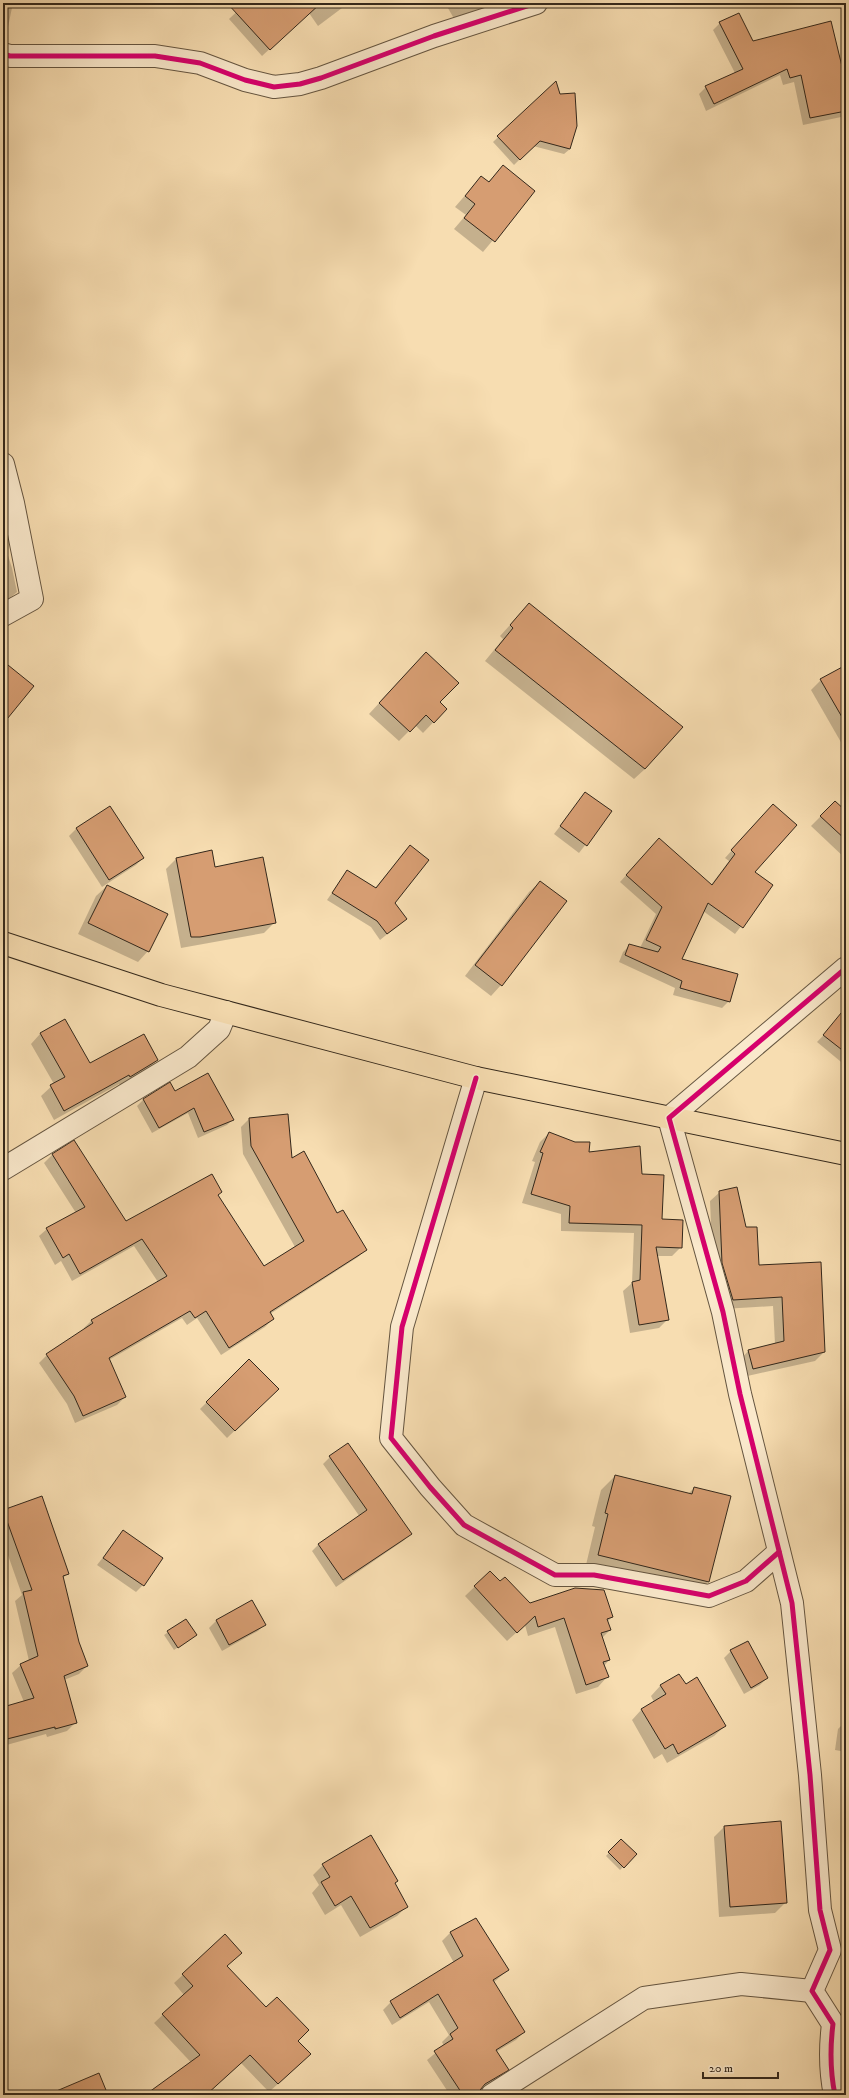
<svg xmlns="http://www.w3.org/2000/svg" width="849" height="2098" font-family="'IM FELL DW Pica',serif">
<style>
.shadow{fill:#0003}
.building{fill:#d69d72;stroke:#34281b}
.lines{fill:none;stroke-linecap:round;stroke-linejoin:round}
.street-casing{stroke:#655540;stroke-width:24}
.primary-casing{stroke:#34281b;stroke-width:24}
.street{stroke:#fae9cc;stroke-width:22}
.primary{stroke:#f7ddb1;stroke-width:22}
.cycleway-casing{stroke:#fae9cc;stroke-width:8}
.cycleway{stroke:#d6006c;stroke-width:5}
</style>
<rect width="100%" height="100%" fill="#f7ddb1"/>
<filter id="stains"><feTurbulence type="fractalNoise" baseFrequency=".005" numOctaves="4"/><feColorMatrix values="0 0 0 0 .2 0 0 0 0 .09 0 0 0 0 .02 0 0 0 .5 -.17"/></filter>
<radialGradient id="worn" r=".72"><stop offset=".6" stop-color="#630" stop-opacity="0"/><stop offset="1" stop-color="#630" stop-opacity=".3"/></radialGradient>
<g class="shadow">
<path d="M3,3H13L8,27L3,32Z"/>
<path d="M246,3H338L342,8L318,26L309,13L262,56L229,19Z"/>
<path d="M445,3H506L456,22Z"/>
<path d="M720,23L752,42L846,83V116L803,125L794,82L783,85L780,75L706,111L699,94L706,87L735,73L713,30Z"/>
<path d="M556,83L560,95L576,126L570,149L564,154L533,146L514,165L493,142Z"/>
<path d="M503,167L534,191L483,252L454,229L466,215L455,207L481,177L488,182Z"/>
<path d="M3,540L12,568L17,592L3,604Z"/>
<path d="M529,604L645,769L634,779L485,661L503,639L500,636Z"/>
<path d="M415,664L439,702L446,709L423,733L415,725L399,741L369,714Z"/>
<path d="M846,666V751L811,690L821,680Z"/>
<path d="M586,793L611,812L579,853L554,834Z"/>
<path d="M110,807L143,858L136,865L102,887L69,836L76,829Z"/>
<path d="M846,811V859L811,826L825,812Z"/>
<path d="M766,812L754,872L772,886L735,934L703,911L681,960L729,1001L722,1008L673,995L675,988L619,962L623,952L630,945L640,948L656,914L620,882L652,846L659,839L711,885L729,861L725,858Z"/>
<path d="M410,846L393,903L406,919L380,940L371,927L327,900L347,871L375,888Z"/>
<path d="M177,858L275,922L264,933L181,948L166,869Z"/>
<path d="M540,882L501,985L491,996L465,976L529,892Z"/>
<path d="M107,886L148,951L138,962L78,934L96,896Z"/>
<path d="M846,1012V1066L817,1042Z"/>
<path d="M64,1021L90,1065L157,1060L147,1070L121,1086L119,1084L54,1120L41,1096L54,1084L31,1044L40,1034Z"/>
<path d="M170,1084L174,1092L233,1119L227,1125L198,1138L188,1113L152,1133L137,1106L143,1100Z"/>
<path d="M249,1119L291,1160L365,1250L358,1257L270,1314L273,1319L265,1327L221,1355L197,1318L187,1325L182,1318L109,1360L125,1397L117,1405L75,1423L67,1404L39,1363L47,1355L85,1330L84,1328L92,1320L158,1282L134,1246L72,1281L61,1261L55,1265L39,1236L47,1229L76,1213L44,1163L52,1155L74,1142L126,1222L217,1196L264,1268L295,1247L243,1154L241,1127Z"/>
<path d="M549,1133L588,1153L641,1175L661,1220L681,1247L672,1256H657L668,1319L659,1328L630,1333L623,1291L632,1283L634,1233L561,1231V1214L522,1203L535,1162L532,1161L540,1142Z"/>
<path d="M720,1192L745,1228L758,1266L820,1263L824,1352L815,1361L743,1377L740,1360L749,1350L775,1344L773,1306L723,1309L713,1273L710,1201Z"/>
<path d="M249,1360L278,1389L227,1438L200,1409Z"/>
<path d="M330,1457L410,1534L403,1541L336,1587L312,1551L319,1544L360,1517L323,1464Z"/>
<path d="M615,1476L688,1494L694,1488L708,1582L695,1596L585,1569L595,1527L592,1526L601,1490Z"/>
<path d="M3,1510L68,1573L63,1578L78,1642L87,1666L79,1674L64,1680L75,1723L67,1731L47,1737L46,1734L3,1746V1708L24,1702L12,1673L21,1665L29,1661L15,1601L22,1595L3,1541Z"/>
<path d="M123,1532L143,1585L136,1592L97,1565Z"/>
<path d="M490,1572L500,1582L530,1604L612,1617L607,1622L610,1630L602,1638L609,1660L604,1666L607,1677L598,1687L576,1694L555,1627L528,1636L525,1625L507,1641L465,1596Z"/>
<path d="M252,1601L265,1624L258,1631L222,1651L209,1628L216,1621Z"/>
<path d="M186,1620L196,1635L174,1650L164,1635Z"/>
<path d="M731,1651L767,1678L760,1685L744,1694L724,1658Z"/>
<path d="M661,1685H685L725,1726L714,1736L667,1763L662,1754L654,1759L632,1720L642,1709L654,1702L651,1696Z"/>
<path d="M846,1721V1752L835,1750L838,1729Z"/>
<path d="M725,1826L786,1902L775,1913L719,1917L714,1837Z"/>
<path d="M371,1836L406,1907L397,1916L360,1937L341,1905L325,1915L312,1893L319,1885L313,1875L323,1865Z"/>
<path d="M621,1840L636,1854L620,1870L606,1856Z"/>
<path d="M476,1919L508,1970L493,1983L524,2032L516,2040L496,2052L507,2069L499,2078L481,2089L476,2095H450L427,2060L444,2046L442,2042L449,2035L429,2002L392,2025L383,2010L391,2002L454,1963L442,1941L450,1933Z"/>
<path d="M225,1936L226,1966L297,2041L301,2063L269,2092L241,2063L207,2094L208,2095H171L200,2072L154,2023L184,1995L174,1983Z"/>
</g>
<g class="building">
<path d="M227,3H321L270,50Z"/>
<path d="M739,13L753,41L831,21L846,83V111L810,118L801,75L790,78L787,69L714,104L705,86L743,69L719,22Z"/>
<path d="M556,81L560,94L575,93L577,126L570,149L540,141L520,160L497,136Z"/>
<path d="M503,165L535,191L495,242L464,218L475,204L465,196L481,176L489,182Z"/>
<path d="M529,603L683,727L645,769L495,650L513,628L510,625Z"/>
<path d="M426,652L459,683L440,702L447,709L434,723L426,715L410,732L379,703Z"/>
<path d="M3,661L34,686L3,724Z"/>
<path d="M846,665V724L820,679Z"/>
<path d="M585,792L612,811L587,846L560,826Z"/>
<path d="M835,801L846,811V840L820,816Z"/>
<path d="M773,804L797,825L755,872L773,885L743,928L708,903L682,959L738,974L730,1002L680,988L682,981L625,955L629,944L658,952L661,947L646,940L662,907L626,875L659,838L712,885L735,854L731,850Z"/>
<path d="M110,806L144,858L109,880L76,828Z"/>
<path d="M410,845L429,860L395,903L407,919L387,934L377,921L332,893L347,870L376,888Z"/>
<path d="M212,850L215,867L263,857L276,923L200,937H191L176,858Z"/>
<path d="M540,881L567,901L502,986L475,965Z"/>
<path d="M107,885L168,914L149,952L88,923Z"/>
<path d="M846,1007V1053L823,1035Z"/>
<path d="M65,1019L90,1063L144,1034L158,1060L130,1077L129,1075L64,1111L50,1085L65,1077L40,1033Z"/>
<path d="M208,1073L234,1120L204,1132L194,1108L159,1128L143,1099L170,1082L175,1091Z"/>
<path d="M288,1114L292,1158L304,1151L337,1213L343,1210L367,1250L270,1312L274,1319L229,1348L206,1311L195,1318L190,1311L109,1358L126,1397L83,1416L74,1396L46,1354L93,1323L91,1320L167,1276L142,1239L80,1274L69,1254L63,1258L46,1228L85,1207L52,1154L74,1140L126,1221L212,1174L222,1192L218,1195L264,1266L304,1241L251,1146L249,1118Z"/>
<path d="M549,1132L575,1142H590L589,1152L640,1146L642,1174L664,1175L662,1219L683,1220L682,1248L656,1247L669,1320L639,1325L632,1282L640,1280L642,1225L569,1223L570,1206L531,1194L543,1153L540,1152Z"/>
<path d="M737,1187L746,1227H757L759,1265L821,1262L825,1352L753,1369L748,1350L784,1341L782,1297L733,1300L722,1263L719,1191Z"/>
<path d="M249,1359L279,1389L235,1431L206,1402Z"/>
<path d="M348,1443L412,1534L343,1580L318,1544L367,1510L329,1456Z"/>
<path d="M615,1475L692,1494L694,1487L731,1496L709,1582L598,1555L608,1514L605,1513Z"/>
<path d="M42,1496L69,1574L63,1576L79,1642L88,1666L64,1676L77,1723L55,1729V1727L3,1740V1707L34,1698L20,1664L38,1656L23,1592L32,1590L3,1510Z"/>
<path d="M123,1530L163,1558L144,1586L103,1558Z"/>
<path d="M490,1571L500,1581L505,1577L530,1603L575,1588L604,1590L613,1617L607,1619L611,1630L601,1633L610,1660L603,1662L609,1677L586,1685L564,1618L538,1627L535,1616L517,1633L474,1586Z"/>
<path d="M252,1600L266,1625L229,1645L216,1620Z"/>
<path d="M186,1619L197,1635L178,1648L167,1631Z"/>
<path d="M748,1641L768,1678L751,1688L730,1650Z"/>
<path d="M679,1674L686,1684L697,1677L726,1726L678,1754L673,1744L665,1749L641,1709L666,1694L660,1685Z"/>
<path d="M781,1821L787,1903L730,1907L724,1826Z"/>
<path d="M371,1835L398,1881L395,1883L408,1907L370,1928L351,1896L335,1906L321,1882L330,1877L322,1864Z"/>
<path d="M621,1839L637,1854L624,1868L608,1852Z"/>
<path d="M476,1918L509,1970L493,1980L525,2032L496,2050L509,2070L485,2084L476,2095H463L434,2051L453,2039L450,2034L458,2028L438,1994L400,2018L390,2001L463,1956L450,1932Z"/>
<path d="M225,1934L242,1953L227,1966L266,2007L277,1997L309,2030L298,2041L311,2054L278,2084L250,2055L206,2095H145L200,2055L162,2014L193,1986L182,1974Z"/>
<path d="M99,2073L108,2095H47Z"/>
</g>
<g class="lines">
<g class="street-casing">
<g id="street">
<path d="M3,54L10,56H155L200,63L245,80L274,87L300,84L321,78L434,36L536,3"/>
<path d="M3,464L13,503L32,599L3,615"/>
<path d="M476,1078L402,1327L391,1438L430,1487L464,1525L555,1575H594L709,1596L746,1581L779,1552"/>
<path d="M3,1169L188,1057L219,1029L226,1012"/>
<path d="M492,2095L644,1998L741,1984L812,1991"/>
<path d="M835,2095C830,2071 830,2048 833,2024L812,1991L830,1950L820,1910L810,1775L792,1603L740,1394L723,1312L669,1118L846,968"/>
</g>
</g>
<g class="primary-casing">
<path id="primary" d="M3,943L161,995L476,1078L846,1154"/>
</g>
<use href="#street" class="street"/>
<use href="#primary" class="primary"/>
<g class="cycleway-casing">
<g id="cycleway">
<path d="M3,54L10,56H155L200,63L245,80L274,87L300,84L321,78L434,36L536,3"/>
<path d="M476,1078L402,1327L391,1438L430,1487L464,1525L555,1575H594L709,1596L746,1581L779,1552"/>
<path d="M835,2095C830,2071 830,2048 833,2024L812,1991L830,1950L820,1910L810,1775L792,1603L740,1394L723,1312L669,1118L846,968"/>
</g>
</g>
<use href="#cycleway" class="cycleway"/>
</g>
<rect width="849" height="2098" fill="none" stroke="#f7ddb1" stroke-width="16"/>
<rect x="4" y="4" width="841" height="2090" fill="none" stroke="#34281b" stroke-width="2"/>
<rect x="8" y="8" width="833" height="2082" fill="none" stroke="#34281b"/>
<path d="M703 2072v6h75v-6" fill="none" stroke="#34281b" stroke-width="2"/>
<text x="709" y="2072" font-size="12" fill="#34281b" stroke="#fae9cc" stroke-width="3" paint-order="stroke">20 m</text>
<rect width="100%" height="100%" filter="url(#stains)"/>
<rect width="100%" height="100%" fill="url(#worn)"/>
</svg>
